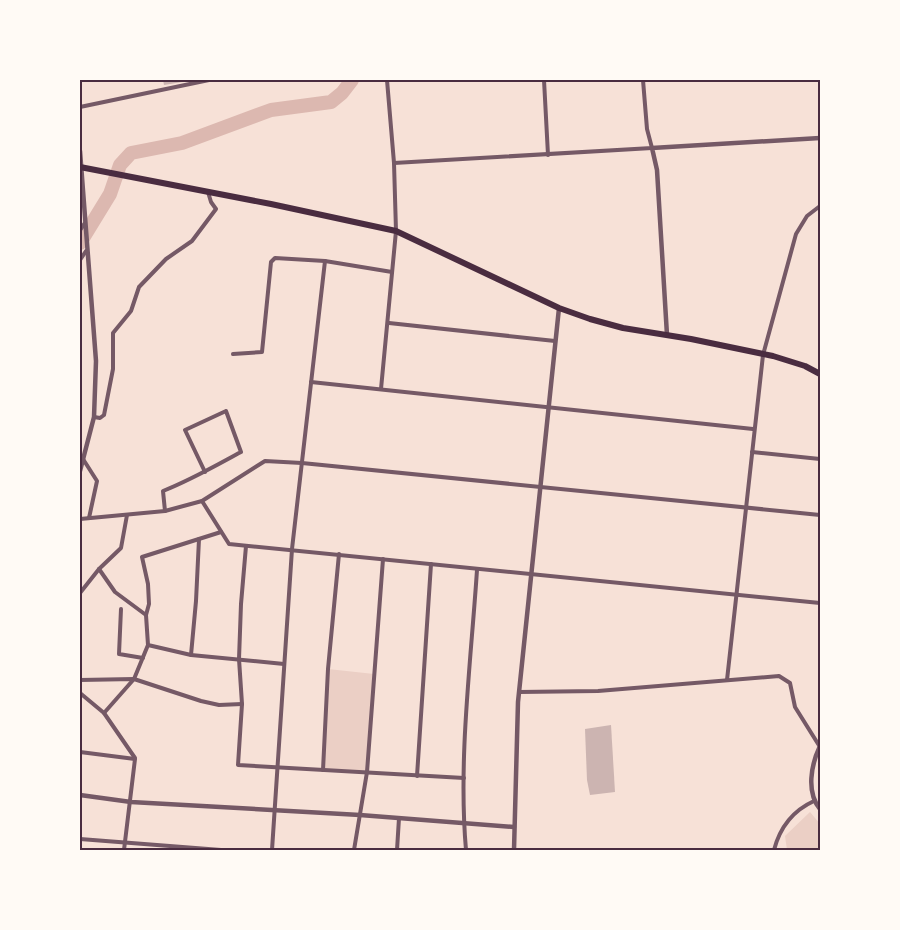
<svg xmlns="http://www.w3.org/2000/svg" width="900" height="930" font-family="'Alegreya Sans',sans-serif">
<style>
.green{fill:#ebcfc5}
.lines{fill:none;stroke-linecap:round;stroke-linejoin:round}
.river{stroke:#dcb8b0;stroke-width:14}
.building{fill:#ccb4b1}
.minor{stroke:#755966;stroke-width:4}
.tertiary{stroke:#755966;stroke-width:4.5}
.primary{stroke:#4a2c40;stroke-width:6}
.neatline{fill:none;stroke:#4a2c40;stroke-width:2}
</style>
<rect width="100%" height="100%" fill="#f7e1d7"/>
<g class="green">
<path d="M328,669L374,674L367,772L323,770Z"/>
<path d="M810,812L820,824V850H787L785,836Z"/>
</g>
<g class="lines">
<path class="river" d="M80,243L110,194L120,165L131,153L182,143L271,110L331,102L342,93L352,80"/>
</g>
<g class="building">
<path d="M163,80H182V82L164,85Z"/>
<path d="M611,725L615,792L590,795L587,780L585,729Z"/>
</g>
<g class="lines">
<g class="minor">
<path d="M544,80L548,155"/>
<path d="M80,107L209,80"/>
<path d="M394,163L652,148L647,129L643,80"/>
<path d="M80,230L85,223"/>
<path d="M80,260L86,251"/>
<path d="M389,323L555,341"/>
<path d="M233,354L262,352L271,262L275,258L325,261L392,272"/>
<path d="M311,382L753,429"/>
<path d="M381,389L396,231L394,163L387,80"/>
<path d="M94,417L100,418L104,415L113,369V333L131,311L139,287L166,259L192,241L216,209L211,202L208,192"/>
<path d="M752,452L820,459"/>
<path d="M83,459L97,481L89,518"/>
<path d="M202,501L229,544L820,603"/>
<path d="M165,511L163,491C191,480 215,466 241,452L226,411L185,430L205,472"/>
<path d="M80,519L165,511L202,501L265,461L302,463L820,515"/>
<path d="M221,532L142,557L148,584L149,604L146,615L148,645L191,655L284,664"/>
<path d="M246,546L241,604L239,659L242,704L238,765L464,778"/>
<path d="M99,569L115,592L146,615"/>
<path d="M80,593L99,569L121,548L127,515"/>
<path d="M121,609L119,654L143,658"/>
<path d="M191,655L196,601L199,539"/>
<path d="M80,680L134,679L201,701L219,705L242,704"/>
<path d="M727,680L763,355L796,234L807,216L820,206"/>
<path d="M519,692L598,691L779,676L790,683L795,707L820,747"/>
<path d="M80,693L104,713L135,758"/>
<path d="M104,713L134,679L148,645"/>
<path d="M80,752L135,759L124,850"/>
<path d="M323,770L328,669L339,554"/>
<path d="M417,776L431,564"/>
<path d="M80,839L221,850"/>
<path d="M272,850L292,549L325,261"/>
<path d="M354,850L367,772L383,559"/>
<path d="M397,850L399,818"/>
<path d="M466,850C458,760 471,661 477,570"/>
<path d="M774,850C780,827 792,811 814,801"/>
</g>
<g class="tertiary">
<path d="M80,151L96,361L94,417L80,471"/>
<path d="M667,335L657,170L652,148L820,138"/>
<path d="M820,746C811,765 806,792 820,809"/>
<path d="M80,795L131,802L360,815L514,827"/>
<path d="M514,850L518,702L559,308"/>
</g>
<path class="primary" d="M80,167L271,204L396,231L559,308L590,319L623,328L691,339L773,356L805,366L820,374"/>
</g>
<rect width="900" height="930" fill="none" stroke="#fffaf5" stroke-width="162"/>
<rect x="81" y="81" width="738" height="768" class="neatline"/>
</svg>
